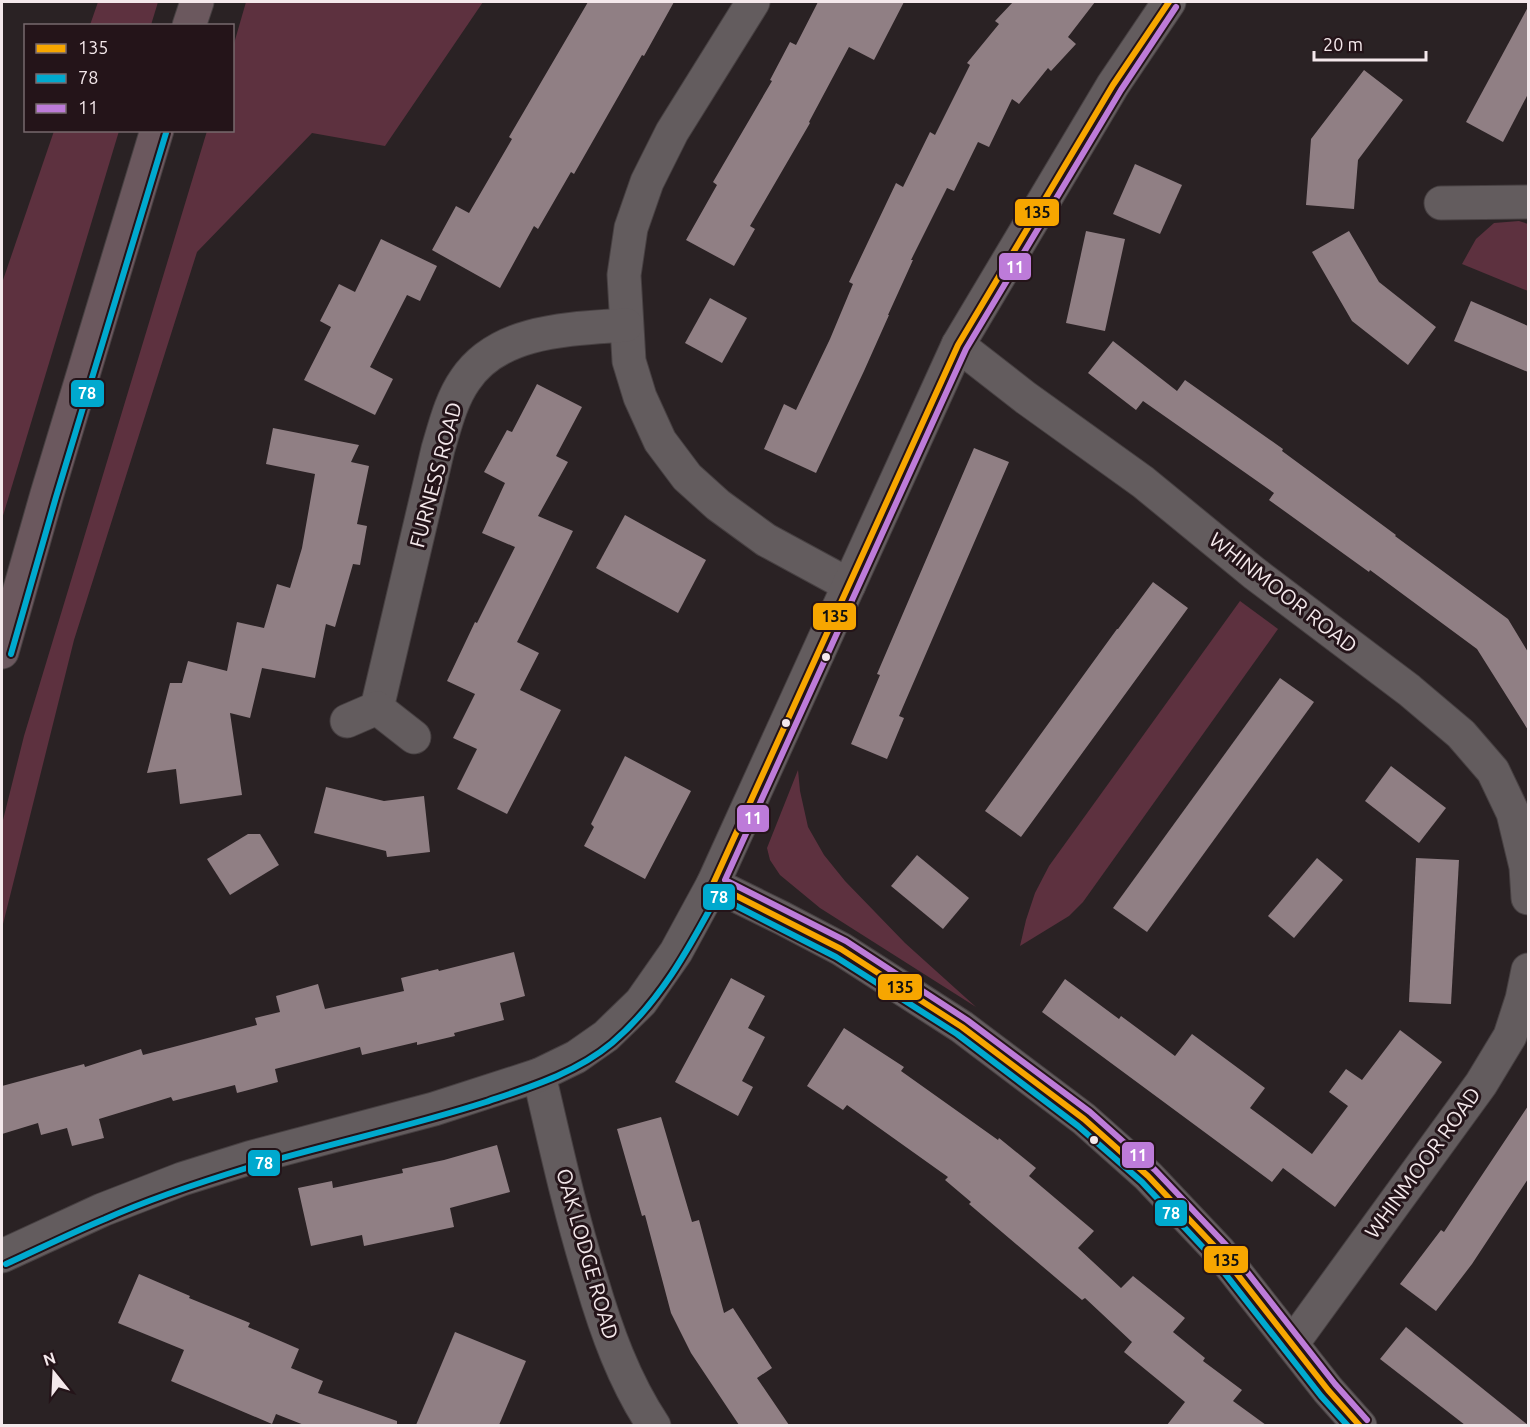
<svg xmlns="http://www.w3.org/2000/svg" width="1530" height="1427" font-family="Ubuntu,sans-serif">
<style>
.green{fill:#5d313f}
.building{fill:#907f84}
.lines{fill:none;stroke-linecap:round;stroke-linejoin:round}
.street-casing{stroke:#474042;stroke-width:35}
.highway-casing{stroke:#474042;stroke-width:35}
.street{stroke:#635c5e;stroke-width:33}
.highway{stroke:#6b585e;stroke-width:33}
.bus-1-casing{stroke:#241419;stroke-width:10}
.bus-2-casing{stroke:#241419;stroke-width:10}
.bus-3-casing{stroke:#241419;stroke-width:10}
.bus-1{stroke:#f7a600;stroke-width:6}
.bus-2{stroke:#00a9ce;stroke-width:6}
.bus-3{stroke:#bd7bd9;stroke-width:6}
.bus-dot{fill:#f4e8eb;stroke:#241419;stroke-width:2}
.labels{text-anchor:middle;stroke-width:6;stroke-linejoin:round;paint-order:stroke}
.street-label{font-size:21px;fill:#f4e8eb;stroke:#241419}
.line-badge{stroke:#241419;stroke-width:2}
.badge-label{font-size:16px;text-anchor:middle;font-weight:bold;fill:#fff}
.pale-badge-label{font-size:16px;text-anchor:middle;font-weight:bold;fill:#111}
</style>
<rect width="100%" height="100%" fill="#2a2224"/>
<g class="green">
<path d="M98,2H158L151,25H90Z"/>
<path d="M246,2H483L385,146L312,133L197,252L74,640L2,928V824L24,736L207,131L232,130L233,47Z"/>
<path d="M54,131H119L2,519V283Z"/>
<path d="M1519,221L1528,224V291L1462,264L1476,239L1494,223Z"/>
<path d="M1240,601L1278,629L1083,902L1069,916L1020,946L1026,920L1035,893L1049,866Z"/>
<path d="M798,770L800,791L808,827L824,855L845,881L905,943L976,1007L820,908L780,875L770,860L767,848Z"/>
</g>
<g class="building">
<path d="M588,2H674L644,56L642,55L574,174L571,172L538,229L534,226L500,288L432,250L456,206L469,213L512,139L509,137Z"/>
<path d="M818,2H904L874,60L849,47L809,122L810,123L750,226L755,229L734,266L686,240L717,185L713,182L772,81L770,80L790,42L796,45Z"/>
<path d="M1013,2H1095L1068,37L1076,44L1051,71L1048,68L1019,104L1012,99L989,147L978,142L954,191L947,188L911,260H913L888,315H889L864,371L816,473L764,449L784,404L796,410L830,339L853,284L849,282L896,183L903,187L930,132L935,135L970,65L967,63L999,24L995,21Z"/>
<path d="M1528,7V94L1503,142L1466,122Z"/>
<path d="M1364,70L1403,100L1358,160L1354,209L1306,205L1311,139Z"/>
<path d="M1135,164L1182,185L1160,234L1113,214Z"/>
<path d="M1086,231L1125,239L1105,331L1066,323Z"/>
<path d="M1349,231L1379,282L1436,327L1408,365L1352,321L1312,252Z"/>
<path d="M381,239L437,266L420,301L407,295L370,367L393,379L375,415L304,380L331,327L320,321L339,284L355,292Z"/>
<path d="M710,298L747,318L722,363L685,343Z"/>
<path d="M1471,301L1528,326V372L1454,341Z"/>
<path d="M1113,341L1177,391L1185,380L1283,449L1282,451L1396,535L1395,536L1508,619L1528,652V730L1477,649L1370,570L1369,572L1269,500L1274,493L1143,401L1136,410L1088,373Z"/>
<path d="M537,384L582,407L556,456L568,462L538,516L573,531L517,642L539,653L520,690L561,710L507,814L457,789L477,749L453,738L475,694L447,681L475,622L477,623L515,547L482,533L505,483L484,472L507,430L512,432Z"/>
<path d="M273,428L359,445L351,462L369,466L357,524L367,526L360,565L353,564L335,627L326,624L315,678L262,668L250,718L230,713L242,795L180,804L176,769L147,773L170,683H182L188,661L227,671L237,622L264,628L277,584L290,588L302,548L315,474L266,464Z"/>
<path d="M974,448L1009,462L899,716L904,718L887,759L851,744L880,675L877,674Z"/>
<path d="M625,515L706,560L678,613L596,568Z"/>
<path d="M1153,582L1188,608L1021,837L985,811L1117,629H1118Z"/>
<path d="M1280,678L1314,702L1147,932L1113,908Z"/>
<path d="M625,756L691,791L645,879L584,846L594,827L591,824Z"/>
<path d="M1391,766L1446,808L1419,843L1365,801Z"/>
<path d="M326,787L384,801L424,796L430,852L387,857L386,851L314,833Z"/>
<path d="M248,834H260L279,865L230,895L207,859Z"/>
<path d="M917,855L969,898L943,929L891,886Z"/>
<path d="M1317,858L1343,880L1294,938L1268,916Z"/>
<path d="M1416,858L1459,860L1451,1004L1409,1002Z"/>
<path d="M514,952L525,996L500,1003L504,1020L454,1033L455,1036L417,1045V1042L362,1055L360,1047L275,1069L278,1082L237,1093L235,1085L173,1101L171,1097L99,1119L104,1138L72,1146L67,1128L41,1135L38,1123L2,1134V1086L84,1064L85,1067L141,1049L143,1055L257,1025L255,1018L280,1012L276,996L318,984L325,1009L404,991L401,978L438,969L439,971Z"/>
<path d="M731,978L765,996L748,1028L765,1037L742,1081L753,1087L738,1116L675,1082Z"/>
<path d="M1065,979L1119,1019L1121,1016L1175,1056L1192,1034L1265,1088L1250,1108L1312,1154L1348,1106L1329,1092L1346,1069L1362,1080L1400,1030L1442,1062L1335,1207L1283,1168L1272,1182L1042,1012Z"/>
<path d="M844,1028L904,1067L901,1071L998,1140L999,1138L1036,1168L1029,1176L1094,1231L1078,1248L1121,1288L1133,1276L1185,1318L1173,1332L1205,1358L1203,1361L1242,1390L1233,1401L1266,1425H1167L1185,1402L1124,1352L1132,1342L1085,1298L1082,1300L969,1204L971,1202L945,1180L948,1177L847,1105L843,1110L807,1086Z"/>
<path d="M1528,1106V1179L1472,1264L1436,1311L1400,1284L1441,1230L1444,1232Z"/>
<path d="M661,1117L692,1222L699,1220L724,1313L733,1308L772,1368L757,1378L789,1425H739L691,1353L671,1313L645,1215L642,1216L617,1129Z"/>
<path d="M497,1145L510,1192L450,1208L454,1227L364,1246L362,1235L311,1246L298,1188L332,1181L333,1188L403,1173L402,1169L444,1160Z"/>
<path d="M139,1274L190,1296L189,1298L250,1323L248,1327L299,1349L291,1368L323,1381L318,1393L397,1421V1425H304L276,1414L272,1424L171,1381L184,1350L118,1323Z"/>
<path d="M1406,1327L1528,1425H1465L1380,1359Z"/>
<path d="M455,1332L526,1361L499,1425H416Z"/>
</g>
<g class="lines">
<g class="street-casing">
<g id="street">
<path d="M753,2L672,132L647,182L631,228L624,275L629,361L640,397L660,441L687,477L718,505L766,540L849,585"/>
<path d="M1441,203L1528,202"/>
<path d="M958,345L1026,398L1143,482L1254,573L1409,690L1461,734L1493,771L1513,813L1526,867L1528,898"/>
<path d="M377,708L438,449C445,426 451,400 465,380C499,329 571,329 626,325"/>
<path d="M347,721L377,708L414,737"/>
<path d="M713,884L782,918L841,949L962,1027L1084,1119L1148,1176L1219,1251L1328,1390L1360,1426"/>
<path d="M539,1075C555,1143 570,1212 591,1279C606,1330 624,1381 654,1426"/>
<path d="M2,1256L102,1210L182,1179L249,1158L434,1109L539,1075L576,1057L606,1036L641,1002L676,952L713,884L958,345L1113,85L1169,2"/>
<path d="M1292,1344L1481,1084L1510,1036L1522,999L1528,970"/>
</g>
</g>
<g class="highway-casing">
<g id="highway">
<path d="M189,26L197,2"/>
<path d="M2,652L47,494L157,130"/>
</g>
</g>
<use href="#street" class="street"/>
<use href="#highway" class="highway"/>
<g class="bus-1-casing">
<g id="bus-1">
<path d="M713,884L958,345L1113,85L1169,2"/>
<path d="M713,884L841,949L962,1027L1084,1119L1148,1176L1219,1251L1328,1390L1360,1426"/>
</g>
</g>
<g class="bus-2-casing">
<g id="bus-2">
<path d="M11,654L56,497L166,133"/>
<path d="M6,1264C39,1249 71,1233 105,1219C152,1198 201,1182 250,1167C328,1144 408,1127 486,1102C530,1087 576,1073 612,1043C660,1002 688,950 717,896L836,957L957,1034L1078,1126L1142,1182L1212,1257L1321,1396L1348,1426"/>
</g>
</g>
<g class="bus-3-casing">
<path id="bus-3" d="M1176,7L1121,90L966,349L725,880L846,941L967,1020L1090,1112L1155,1170L1226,1245L1335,1384L1367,1420"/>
</g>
<use href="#bus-1" class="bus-1"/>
<use href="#bus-2" class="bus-2"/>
<use href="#bus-3" class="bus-3"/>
</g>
<g class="bus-dot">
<circle cx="826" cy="657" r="5"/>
<circle cx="786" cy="723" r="5"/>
<circle cx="1094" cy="1140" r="5"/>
</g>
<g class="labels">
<g class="street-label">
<text transform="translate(436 475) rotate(-75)" y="7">FURNESS ROAD</text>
<text transform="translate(1283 593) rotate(38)" y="7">WHINMOOR ROAD</text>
<text transform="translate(1423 1163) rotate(-54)" y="7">WHINMOOR ROAD</text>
<text transform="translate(587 1254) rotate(74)" y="7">OAK LODGE ROAD</text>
</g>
</g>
<g class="line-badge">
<rect x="1014" y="198" width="46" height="29" rx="6" fill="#f7a600"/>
<rect x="998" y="252" width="34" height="29" rx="6" fill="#bd7bd9"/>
<rect x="70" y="379" width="35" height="29" rx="6" fill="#00a9ce"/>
<rect x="812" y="602" width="45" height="29" rx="6" fill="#f7a600"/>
<rect x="736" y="804" width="34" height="29" rx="6" fill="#bd7bd9"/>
<rect x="702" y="883" width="34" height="28" rx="6" fill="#00a9ce"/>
<rect x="877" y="973" width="46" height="28" rx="6" fill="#f7a600"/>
<rect x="1121" y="1141" width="34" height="28" rx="6" fill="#bd7bd9"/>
<rect x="247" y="1149" width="34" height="28" rx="6" fill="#00a9ce"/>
<rect x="1154" y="1199" width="34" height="28" rx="6" fill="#00a9ce"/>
<rect x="1203" y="1245" width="46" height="29" rx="6" fill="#f7a600"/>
</g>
<g class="badge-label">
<text x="1015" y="273">11</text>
<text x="87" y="399">78</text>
<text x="753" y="824">11</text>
<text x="719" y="903">78</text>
<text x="1138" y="1161">11</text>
<text x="264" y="1169">78</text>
<text x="1171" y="1219">78</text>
</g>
<g class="pale-badge-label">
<text x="1037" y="218">135</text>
<text x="835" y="622">135</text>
<text x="900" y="993">135</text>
<text x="1226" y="1266">135</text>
</g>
<rect width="1530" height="1427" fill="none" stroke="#f4e8eb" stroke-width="6"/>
<rect x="24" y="24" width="210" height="108" fill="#241419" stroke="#77696d" stroke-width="1.5"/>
<rect x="36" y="44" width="30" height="9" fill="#f7a600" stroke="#77696d" stroke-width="1.5"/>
<text x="78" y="54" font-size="18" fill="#f4e8eb">135</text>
<rect x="36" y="74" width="30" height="9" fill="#00a9ce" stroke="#77696d" stroke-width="1.5"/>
<text x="78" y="84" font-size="18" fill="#f4e8eb">78</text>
<rect x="36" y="104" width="30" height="9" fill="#bd7bd9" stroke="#77696d" stroke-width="1.5"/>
<text x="78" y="114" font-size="18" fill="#f4e8eb">11</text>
<g transform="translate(54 1373) rotate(342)" stroke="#241419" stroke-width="4.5" paint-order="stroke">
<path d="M0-4.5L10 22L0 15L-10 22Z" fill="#f4e8eb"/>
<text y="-9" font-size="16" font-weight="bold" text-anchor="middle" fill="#f4e8eb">N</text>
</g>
<path d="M1314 51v9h112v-9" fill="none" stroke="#f4e8eb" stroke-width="3"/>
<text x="1323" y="51" font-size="18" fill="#f4e8eb" stroke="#241419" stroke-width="4.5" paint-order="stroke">20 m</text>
</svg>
